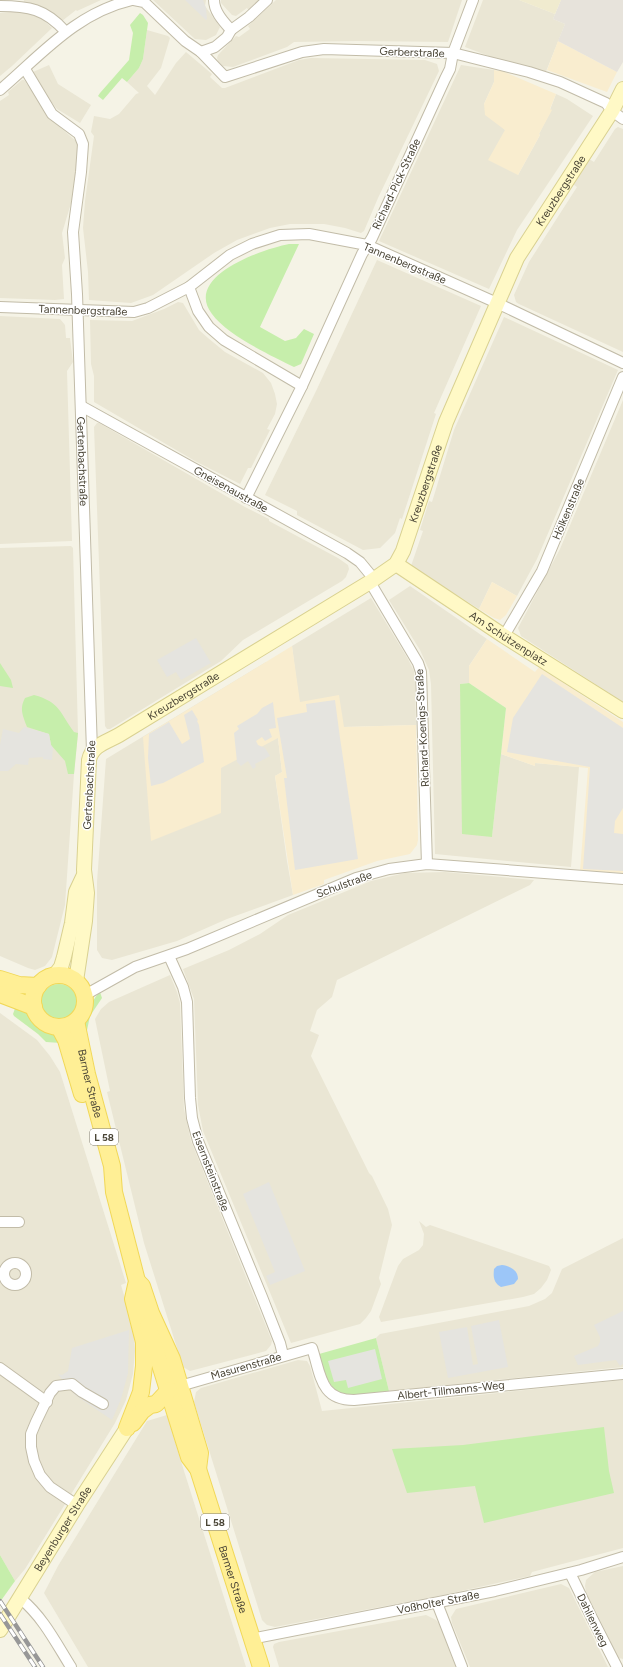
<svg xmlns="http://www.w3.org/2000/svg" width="623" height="1667" font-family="Figtree,sans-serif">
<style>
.residential{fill:#eae6d4}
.commercial{fill:#f9edcf}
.industrial{fill:#e7e3db}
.education{fill:#f0ebcf}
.green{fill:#c6eeab}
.parking{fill:#e5e4df}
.water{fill:#9cc6f8}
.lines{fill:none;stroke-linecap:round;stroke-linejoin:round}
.street-casing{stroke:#c2bca8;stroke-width:12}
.secondary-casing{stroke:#d9d191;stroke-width:16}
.primary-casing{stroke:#f1d858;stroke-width:18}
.street{stroke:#fff;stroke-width:10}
.secondary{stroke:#fff9c6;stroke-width:14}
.primary{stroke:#ffef95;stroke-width:16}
.rail-casing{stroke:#979797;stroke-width:4.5}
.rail{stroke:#fff;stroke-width:3;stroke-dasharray:9;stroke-linecap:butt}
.labels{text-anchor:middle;stroke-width:3;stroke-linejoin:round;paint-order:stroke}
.shield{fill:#fff;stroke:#807c72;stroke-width:1}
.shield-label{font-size:10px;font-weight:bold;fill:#494435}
.street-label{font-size:11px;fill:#494435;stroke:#fff}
</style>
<rect width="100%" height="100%" fill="#f5f3e6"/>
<g class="residential">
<path d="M24,0H101L77,11L76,10L62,21L44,9L23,4Z"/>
<path d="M153,0H206L205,6L220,27L216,35L206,40L195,39Z"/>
<path d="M221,0H260L249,11L247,8L236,16L232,15L221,3Z"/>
<path d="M276,0H462L448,42L357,41L294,42L287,47L233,67L223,66L218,61L217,58L218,55L236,36L239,37L250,29L248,26Z"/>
<path d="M483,0H519L555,14L553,19L565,24L545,74L522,65L510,64L465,47Z"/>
<path d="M20,11L41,18L52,28L12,66L0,76V13Z"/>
<path d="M147,30L168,36L170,38L161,68L147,86L155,95L176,63L186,52L212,74L210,77L222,88H225L299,60L311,58L425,60L437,64L439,71L378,198L364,231L361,233L345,228L324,224H290L270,228L237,240L214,253L153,295L131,303L89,300L88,272L83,228L85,201L94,136L91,132L94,116L110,119L119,114L136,94L139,93L127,82L139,68L143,59Z"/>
<path d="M49,65L58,84L91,105L80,123L57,109L43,91L33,72Z"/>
<path d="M461,65L494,70V82L484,104L505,130L518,175L540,135L539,134L551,110H550L556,94L567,99L593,116L517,230L489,289L379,241Z"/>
<path d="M22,80H24L54,122L77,142L79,149L72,200L62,233L65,258L62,265L64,299L55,300L0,298V101L9,95L8,92Z"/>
<path d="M618,127L623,129V352L519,304L516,302L514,295L529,262L577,187L573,184L589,159L594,162L615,129Z"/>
<path d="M377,260L481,306L434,413L436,414L402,519L400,518L395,533L380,548L363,550L297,515V511L265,495L317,389Z"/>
<path d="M178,302L183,303L199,330L208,338L225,352L263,373L271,383L275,394L277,404L275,414L267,429L270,430L251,468H248L240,484L195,461L94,402V376L91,364L90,320L132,321L164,309Z"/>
<path d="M0,316L60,319L65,325L66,338H70L73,362L67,371L72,541H71L0,544Z"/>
<path d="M504,317L618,370L537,559L517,596L492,582L479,609L411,566L423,531L420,530L429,501L432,502L454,430Z"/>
<path d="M623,400V702L521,636L518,628L560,549Z"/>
<path d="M97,423H99L245,507L269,519V521L338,558L348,565L349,569L346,577L342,581L243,640L221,661L110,729H107L105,726L94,427Z"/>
<path d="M71,546L73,548L78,733L74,774L65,905L52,957L45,966L35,970L28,968L0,956V548Z"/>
<path d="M410,586L487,639L469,666V683L460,684L492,837L501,754L535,766V763L579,767L571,867L435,854L431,684L429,670L420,650L389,600Z"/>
<path d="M371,598L408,659L414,671L415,684L416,725L343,727L299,702L292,646Z"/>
<path d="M266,662L271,680L282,772L275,776L287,861L293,895L227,919L177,941L112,960L102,958L97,950V882L106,759Z"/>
<path d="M445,872L534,880L530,885L337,980L332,997L317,1010L310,1031L319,1035L311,1056L369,1173L372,1176L388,1209L392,1225L379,1278L381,1284L371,1311L366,1318L360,1324L291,1343L203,1131L198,1105L194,999L183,969L229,950L260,934L288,915L371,881L405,873Z"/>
<path d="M170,975L177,992L180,1003L184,1109L191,1141L272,1341L271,1345L266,1351L190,1371L183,1367L144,1243L107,1092L110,1091L95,1019L101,1009L109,1002Z"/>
<path d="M0,1013L37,1040L50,1056L60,1072L126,1283L121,1285L134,1329L135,1351L133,1374L126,1400L115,1423L25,1569L15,1581L0,1555Z"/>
<path d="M419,1221L426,1227L430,1225L549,1266L551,1270L547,1280L541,1288L534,1294L523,1297L381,1322L379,1317L398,1266L403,1259L419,1250L423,1245L424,1234Z"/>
<path d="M623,1238V1367L389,1391L376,1338L380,1334L529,1306L545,1299L552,1293L562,1269Z"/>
<path d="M298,1360L307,1361L310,1366L322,1411L623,1380V1548L532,1572L530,1576L443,1595L275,1627L267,1625L262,1620L194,1402L196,1392L201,1388Z"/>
<path d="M167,1415L184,1471L246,1667H88L44,1593L58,1566L147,1421Z"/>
<path d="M623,1566V1659L619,1658L586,1592L585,1586L586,1580L595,1572Z"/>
<path d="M561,1584L569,1588L608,1667H470L452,1623L451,1617L456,1609Z"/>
<path d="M426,1615L436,1620L440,1625L456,1667H279L273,1647L274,1644L279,1642Z"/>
</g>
<g class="commercial">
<path d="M558,41L617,72L607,92L547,70Z"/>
<path d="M494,70L499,71L500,70L556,94L550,109L552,110L539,134L540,135L518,175L488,160L505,130L485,115L484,104L494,82Z"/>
<path d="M492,582L517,596L506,615L500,620L494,618L479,609Z"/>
<path d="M487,639L535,672L539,667L623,722V873L580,871L588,768L535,763V766L501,754L506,708L469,683V666Z"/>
<path d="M292,646L300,702L339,695L344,727L416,725L418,840L417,845L410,854L377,861L324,880V884L293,895L275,776L282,772L278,738L221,768V813L151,841L143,737Z"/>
</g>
<path class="industrial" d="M561,0H623V62L617,72L558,41L565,24L553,19Z"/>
<path class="education" d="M519,0H561L555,14Z"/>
<g class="green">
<path d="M140,13L143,15L148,23L143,59L139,68L127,82L122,78L103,100L98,96L100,93L129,60L133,33L130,25Z"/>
<path d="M289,244H299L260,327L285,341L296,338L304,329L314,334L301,364L294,367C270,355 227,335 212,314C183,276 263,249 289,244Z"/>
<path d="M0,663L11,680L13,688L0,686Z"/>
<path d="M469,683L506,708L492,837L462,834L460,684Z"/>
<path d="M34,695C60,702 60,713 74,732L78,733L74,774H68L65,761L51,745L49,734L27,727C23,716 19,709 25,698Z"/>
<circle cx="59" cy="1002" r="18"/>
<path d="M100,992L102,998L90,1016L86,1035L83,1024C89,1013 91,1000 100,992Z"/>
<path d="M17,1003L29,1012L39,1026L55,1035L61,1043L46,1042L38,1034L14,1016L13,1014Z"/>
<path d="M376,1338L389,1391C344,1396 332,1405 319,1354Z"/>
<path d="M604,1427L609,1471L614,1493L484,1523L475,1486L407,1493L392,1449L463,1445Z"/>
<path d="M0,1555L15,1581L0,1602Z"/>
</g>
<g class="parking">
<path d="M185,0H203L206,8L207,19L206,20Z"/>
<path d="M196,638L211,663L181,680L176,672L167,677L157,660Z"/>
<path d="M542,674L623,728V808L615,821L614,833L623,834V871L583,869L590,767L507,752L513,718Z"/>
<path d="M335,700L340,738L358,859L295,870L284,778H287L277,718L307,712L306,704Z"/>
<path d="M273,702L276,728L269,729L272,737L265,741L262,737L256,741L258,745L265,748L270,756L255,764L256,767L253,769L248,761L241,766L237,762L234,733L239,729L237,726L257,714L262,708Z"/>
<path d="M192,710L198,720L197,721L199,725L204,762L163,783L151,786L148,758L149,734L169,722L182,744L190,739L184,715Z"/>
<path d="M24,727L49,734L51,745L53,748L52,760L43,759V757L29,758L28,765L16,764L8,771H0V745L3,729L19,733Z"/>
<path d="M269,1182L305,1271L270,1285L266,1276L275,1272L243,1194Z"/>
<path d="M623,1311V1364L620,1366L616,1360L578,1365L574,1356L598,1346L600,1342V1337L594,1325Z"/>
<path d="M499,1320L508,1367L448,1378L439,1332L467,1327L473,1365L478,1364L471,1326Z"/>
<path d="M129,1330L128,1373L121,1399L112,1420L75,1395L58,1374L62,1375L68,1371L72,1348Z"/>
<path d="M375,1349L382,1379L348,1388L346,1380L334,1382L328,1361Z"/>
</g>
<path class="water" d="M502,1265C510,1266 518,1270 518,1279L514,1284L501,1287C494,1283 493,1278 494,1269L497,1266Z"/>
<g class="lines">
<g class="street-casing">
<g id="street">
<path d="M134,0L144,2L185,41L201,52L225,77L302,52L324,49L453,53L529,72L560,82L606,103L612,111L623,119"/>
<path d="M214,0C214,12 224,22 231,30"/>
<path d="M0,6C29,6 45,9 65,31"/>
<path d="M201,52L215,47L227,37L231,30L249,17L267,0"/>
<path id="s1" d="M25,69L52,114L79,134L83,144L81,172L73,232L77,294L92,751"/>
<path d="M0,90C42,54 76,13 132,0"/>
<path d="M189,287L198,311L209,327L224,340L302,386"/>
<path d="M0,307L134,312L148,308L189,287L230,255L252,244L280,235L309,234L367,245L497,303L623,363"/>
<path d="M81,406L347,553L360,562L374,579"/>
<path d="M246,498L302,386L362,254L372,238L445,79L450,69L453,53L473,0"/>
<path d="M370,582L418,663L421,672L427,864"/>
<path d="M504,636L542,571L623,377"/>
<path d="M169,956L183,987L187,1002L190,1098L192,1118L198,1141L262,1297L280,1343L283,1355"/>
<path d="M85,995L135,967L187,949L356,878L389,869L427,864L623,879"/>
<path d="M0,1222H19"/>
<circle cx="15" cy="1274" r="11"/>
<path d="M0,1368L47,1402"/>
<path d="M180,1386L312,1348C321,1375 320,1400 354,1400L623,1374"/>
<path d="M77,1505L50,1487L40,1475L34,1461L31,1447V1434L36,1422L50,1393L56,1386L72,1384L82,1392L103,1404"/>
<path d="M570,1573L592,1618L617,1667"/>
<path d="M21,1599C43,1617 56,1643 71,1667"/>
<path d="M437,1603L462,1667"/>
<path d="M251,1639L495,1591L581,1570L623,1557"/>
</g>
</g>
<g class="secondary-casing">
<g id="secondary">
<path id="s2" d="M396,564L504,636L623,711"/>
<path d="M55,975L61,967L64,957L72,923L76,892L84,875"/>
<path id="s3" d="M76,981L85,921L87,893L84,870L89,760C92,745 107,742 119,735L370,582L396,564L403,551L446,422L517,258L612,111L623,89"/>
<path id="s4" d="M0,1630L77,1505L127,1428"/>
</g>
</g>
<g class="primary-casing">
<g id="primary">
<circle cx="59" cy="1001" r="26"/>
<path d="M0,979L19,985L38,986"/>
<path d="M0,994L34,1007"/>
<path id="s5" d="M76,1021L87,1074L112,1166L114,1192L137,1281L133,1299L144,1342V1366L141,1392L127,1428"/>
<path d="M59,1027L66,1040L82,1094"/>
<path d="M137,1281L142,1286L151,1313L172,1359L200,1453L198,1469"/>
<path id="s6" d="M148,1326L189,1457L198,1469L261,1667"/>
<path d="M133,1423L142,1411L150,1405L156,1404L169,1390"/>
</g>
</g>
<use href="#street" class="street"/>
<use href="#secondary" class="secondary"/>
<use href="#primary" class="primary"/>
<g class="rail-casing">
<g id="rail">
<path d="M0,1601L43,1667"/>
<path d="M0,1614L35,1667"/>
</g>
</g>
<use href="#rail" class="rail"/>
</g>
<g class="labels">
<g class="shield">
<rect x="90" y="1129" width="28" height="16" rx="3"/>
<rect x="201" y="1514" width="28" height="16" rx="3"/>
</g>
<g class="shield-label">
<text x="104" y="1141">L 58</text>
<text x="215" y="1526">L 58</text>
</g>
<g class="street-label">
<text transform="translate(412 52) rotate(2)" y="4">Gerberstraße</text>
<text transform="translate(396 184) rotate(-65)" y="4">Richard-Pick-Straße</text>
<text dy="4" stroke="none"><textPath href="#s3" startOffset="998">Kreuzbergstraße</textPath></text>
<text transform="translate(405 263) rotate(23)" y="4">Tannenbergstraße</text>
<text transform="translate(83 310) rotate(2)" y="4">Tannenbergstraße</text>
<text dy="4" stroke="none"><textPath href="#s1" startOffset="415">Gertenbachstraße</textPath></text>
<text dy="4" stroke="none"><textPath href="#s3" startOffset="674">Kreuzbergstraße</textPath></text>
<text transform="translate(231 489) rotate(29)" y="4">Gneisenaustraße</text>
<text transform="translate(568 509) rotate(-67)" y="4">Hölkenstraße</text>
<text dy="4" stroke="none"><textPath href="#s2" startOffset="135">Am Schützenplatz</textPath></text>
<text dy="4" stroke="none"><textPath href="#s3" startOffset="338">Kreuzbergstraße</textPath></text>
<text transform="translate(422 728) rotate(-93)" y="4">Richard-Koenigs-Straße</text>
<text transform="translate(89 785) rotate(-87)" y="4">Gertenbachstraße</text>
<text transform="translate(344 884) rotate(-20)" y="4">Schulstraße</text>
<text dy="4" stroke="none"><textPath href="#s5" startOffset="64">Barmer Straße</textPath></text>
<text transform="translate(211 1171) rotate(69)" y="4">Eisernsteinstraße</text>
<text transform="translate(246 1366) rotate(-16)" y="4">Masurenstraße</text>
<text transform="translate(451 1390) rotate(-6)" y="4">Albert-Tillmanns-Weg</text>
<text dy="4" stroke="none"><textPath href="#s4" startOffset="119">Beyenburger Straße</textPath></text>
<text dy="4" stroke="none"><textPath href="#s6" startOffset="268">Barmer Straße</textPath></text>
<text transform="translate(438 1602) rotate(-11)" y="4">Voßholter Straße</text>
<text transform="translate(593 1620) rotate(64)" y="4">Dahlienweg</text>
</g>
</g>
</svg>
